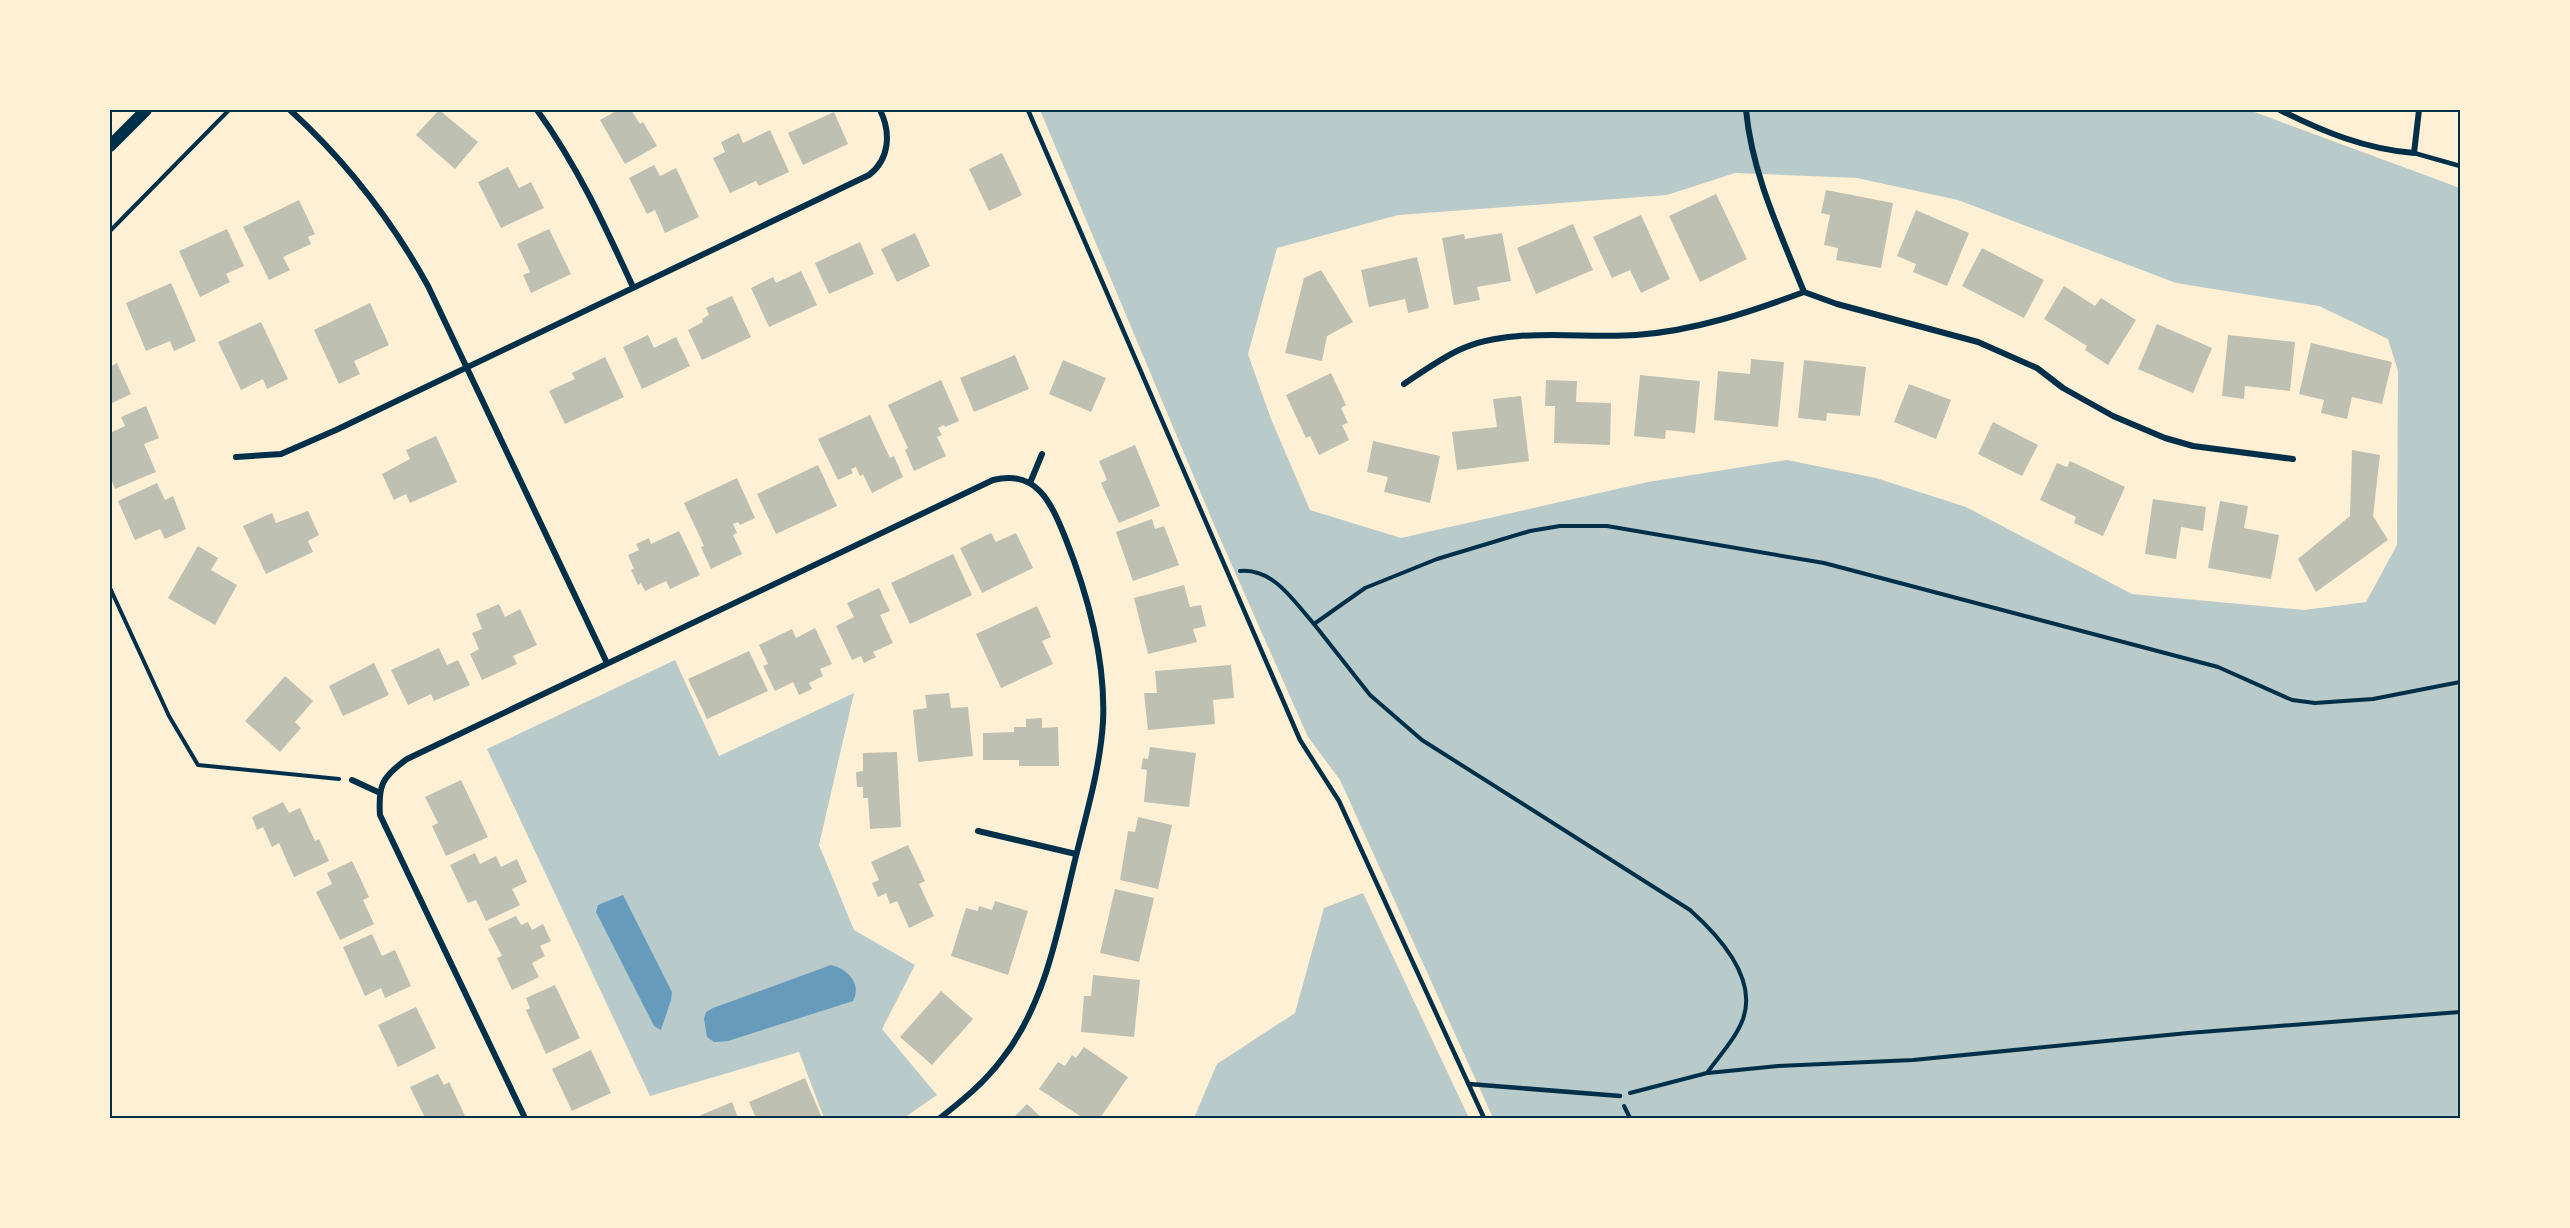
<svg xmlns="http://www.w3.org/2000/svg" width="2570" height="1228" font-family="'DejaVu Sans',sans-serif">
<style>
.green{fill:#b9caca;fill-rule:evenodd}
.water{fill:#669bbc}
.building{fill:#bec0b2}
.lines{fill:none;stroke-linecap:round;stroke-linejoin:round}
.path{stroke:#003049;stroke-width:4}
.service{stroke:#003049;stroke-width:4.5}
.minor{stroke:#003049;stroke-width:6}
.secondary{stroke:#003049;stroke-width:12}
.neatline{fill:none;stroke:#003049;stroke-width:2}
</style>
<rect width="100%" height="100%" fill="#fdf0d5"/>
<g class="green">
<path d="M1040,110H2249L2460,188V1118H1493L1340,780L1308,737L1215,527ZM1735,173L1857,178L1958,200L2176,283L2319,306L2388,339L2398,371L2397,545L2366,602L2304,610L2132,594L1966,507L1876,478L1787,460L1648,482L1401,538L1310,510L1271,419L1248,354L1277,248L1398,215L1667,195Z"/>
<path d="M675,660L719,756L854,693L819,845L854,930L915,965L882,1029L937,1095L904,1118H824L799,1052L650,1096L487,749Z"/>
<path d="M1363,893L1469,1118H1194L1217,1064L1295,1013L1324,908Z"/>
</g>
<g class="water">
<path d="M623,895L672,992L671,1000L661,1030L654,1026L596,912L598,905Z"/>
<path d="M831,965C848,969 862,984 853,1001L728,1041L714,1042L707,1037L704,1019L706,1012L713,1008Z"/>
</g>
<g class="building">
<path d="M439,110L478,142L455,169L416,135Z"/>
<path d="M618,110H631L640,124L643,122L657,146L625,164L600,120Z"/>
<path d="M834,112L848,144L803,165L788,133Z"/>
<path d="M770,130L789,172L759,186L756,181L730,193L713,158L725,152L721,142L739,133L743,143Z"/>
<path d="M1002,153L1022,195L989,211L969,169Z"/>
<path d="M654,165L660,176L676,168L699,217L665,233L655,210L647,214L629,178Z"/>
<path d="M508,167L519,188L531,182L544,208L501,228L478,182Z"/>
<path d="M1826,190L1893,203L1881,268L1836,260L1838,248L1824,245L1830,215L1821,213Z"/>
<path d="M1716,194L1747,259L1700,282L1669,216Z"/>
<path d="M299,200L315,234L308,237L311,244L283,257L290,270L269,280L243,227Z"/>
<path d="M1916,210L1969,233L1947,286L1913,272L1916,264L1897,256Z"/>
<path d="M1641,215L1670,279L1641,293L1630,270L1612,278L1593,237Z"/>
<path d="M1573,224L1593,270L1536,294L1517,248Z"/>
<path d="M227,229L244,266L226,274L230,282L200,297L179,251Z"/>
<path d="M549,229L571,274L531,293L523,275L530,272L517,244Z"/>
<path d="M915,233L930,266L897,282L881,249Z"/>
<path d="M1502,233L1511,281L1477,287L1480,300L1454,305L1442,238L1464,234L1465,239Z"/>
<path d="M860,242L874,274L829,294L815,263Z"/>
<path d="M1982,248L2044,280L2024,318L1962,286Z"/>
<path d="M1417,257L1429,308L1408,313L1405,299L1369,307L1361,270Z"/>
<path d="M1321,270L1353,322L1327,336L1322,361L1285,353L1304,278Z"/>
<path d="M801,271L817,305L769,327L751,288L773,277L776,283Z"/>
<path d="M171,283L196,341L174,351L170,341L146,351L126,303Z"/>
<path d="M2064,286L2095,306L2101,298L2136,320L2108,365L2085,350L2087,346L2044,319Z"/>
<path d="M732,296L751,337L702,360L688,330L703,322L702,319L709,315L706,308Z"/>
<path d="M370,303L389,345L354,361L360,374L339,384L314,330Z"/>
<path d="M261,322L288,379L267,389L263,379L241,390L218,342Z"/>
<path d="M2157,324L2212,348L2193,393L2138,369Z"/>
<path d="M648,335L654,348L676,337L690,366L642,389L623,347Z"/>
<path d="M2228,335L2295,342L2290,391L2245,386L2244,399L2222,396Z"/>
<path d="M2311,343L2392,362L2382,404L2352,397L2347,419L2321,413L2324,400L2299,394Z"/>
<path d="M1015,355L1029,389L974,412L960,378Z"/>
<path d="M605,357L624,397L565,424L549,391L575,379L572,373Z"/>
<path d="M1751,359L1784,362L1778,427L1714,420L1718,371L1750,374Z"/>
<path d="M1063,360L1106,378L1091,412L1049,394Z"/>
<path d="M1804,360L1866,367L1860,416L1827,413L1826,421L1798,418Z"/>
<path d="M117,363L131,394L110,404V367Z"/>
<path d="M1331,373L1346,405L1341,408L1348,423L1342,425L1349,440L1319,455L1310,436L1306,438L1286,395Z"/>
<path d="M1640,375L1700,381L1695,433L1666,430L1665,439L1634,436Z"/>
<path d="M941,380L959,421L945,427L944,425L938,428L942,435L937,437L946,456L914,471L905,450L908,448L888,405Z"/>
<path d="M1546,380L1577,381L1576,402L1611,403L1610,445L1554,443L1555,406H1545Z"/>
<path d="M1909,384L1951,400L1936,439L1894,422Z"/>
<path d="M1521,396L1529,461L1457,470L1452,432L1497,427L1493,399Z"/>
<path d="M146,406L159,438L144,444L156,472L115,489L110,476V433L125,426L121,417Z"/>
<path d="M870,415L890,458L894,456L903,477L872,493L863,474L860,476L856,467L851,469L853,473L838,480L818,439Z"/>
<path d="M1993,422L2038,445L2022,476L1978,454Z"/>
<path d="M436,436L457,482L410,503L406,494L394,500L382,474L410,459L406,450Z"/>
<path d="M1373,441L1440,456L1430,503L1384,492L1388,477L1367,472Z"/>
<path d="M1135,445L1160,506L1119,523L1101,483L1107,480L1099,461Z"/>
<path d="M2352,450L2380,455L2373,516L2388,540L2316,592L2298,559L2350,516Z"/>
<path d="M2070,461L2125,487L2103,536L2074,523L2076,517L2040,500L2057,463L2067,467Z"/>
<path d="M818,465L837,506L776,534L757,494Z"/>
<path d="M737,478L755,518L740,525L738,522L733,524L737,533L733,535L742,554L711,569L701,547L704,546L684,503Z"/>
<path d="M157,483L165,500L173,496L186,529L165,539L160,529L135,540L118,501Z"/>
<path d="M2153,499L2206,507L2203,531L2181,527L2176,559L2145,554Z"/>
<path d="M2220,501L2248,506L2244,528L2279,535L2271,579L2208,568Z"/>
<path d="M308,511L319,535L308,541L313,552L266,574L243,526L272,513L276,523Z"/>
<path d="M1152,519L1155,529L1164,526L1179,565L1133,581L1116,532Z"/>
<path d="M679,531L700,575L670,589L666,581L645,591L641,583L638,585L631,570L634,569L628,555L639,550L636,544L649,538L651,544Z"/>
<path d="M991,533L996,542L1016,533L1033,568L982,593L960,548Z"/>
<path d="M198,546L218,558L211,570L237,585L215,625L168,598Z"/>
<path d="M953,554L972,595L910,624L891,583Z"/>
<path d="M1184,585L1190,607L1201,605L1206,626L1193,629L1197,642L1148,654L1134,598Z"/>
<path d="M879,588L890,611L880,615L893,643L873,652L876,657L864,663L861,656L852,660L836,626L854,617L847,603Z"/>
<path d="M499,604L505,617L520,609L537,645L513,656L517,664L482,680L470,654L479,649L472,633L482,629L476,614Z"/>
<path d="M1037,606L1051,637L1042,641L1053,664L1001,688L976,634Z"/>
<path d="M815,628L832,664L820,669L823,676L809,683L812,689L799,695L793,682L775,691L763,666L768,664L759,645L792,629L796,638Z"/>
<path d="M439,648L447,665L458,660L470,685L434,701L431,694L408,705L391,670Z"/>
<path d="M749,651L768,691L707,719L688,679Z"/>
<path d="M374,663L389,695L343,716L329,686Z"/>
<path d="M1231,665L1234,698L1213,700L1215,724L1148,730L1144,693H1157L1155,671Z"/>
<path d="M285,676L313,701L295,722L301,728L280,752L245,721Z"/>
<path d="M949,693L951,708L968,707L973,756L918,762L913,710L927,708L925,695Z"/>
<path d="M1042,718V728L1058,727L1059,766H1019V760H983V733L1014,732V727H1026V719Z"/>
<path d="M1150,747L1196,753L1189,807L1144,802L1147,770L1141,769L1143,758L1148,759Z"/>
<path d="M897,752L901,827L870,829L868,798H863V787H857L856,772L863,771V753Z"/>
<path d="M461,780L488,837L446,856L432,826L438,823L425,797Z"/>
<path d="M283,802L289,813L300,808L315,841L319,839L329,861L294,877L279,843L272,847L263,827L257,830L252,817Z"/>
<path d="M1138,817L1172,825L1158,889L1120,880L1128,831L1135,832Z"/>
<path d="M908,845L925,881L919,884L934,916L909,928L897,901L890,904L886,893L878,897L872,883L879,880L871,862Z"/>
<path d="M475,853L480,864L496,856L501,867L517,859L527,882L512,889L520,905L486,921L476,900L468,903L450,865Z"/>
<path d="M352,861L369,897L363,900L374,924L340,940L316,892L332,884L327,873Z"/>
<path d="M1115,889L1154,898L1139,962L1100,953Z"/>
<path d="M995,901L1028,911L1008,975L951,956L966,908L978,911L979,906L992,910Z"/>
<path d="M516,916L521,925L528,922L532,930L543,924L551,941L540,946L545,956L532,963L539,977L512,990L497,958L502,956L488,929Z"/>
<path d="M372,934L382,956L395,950L411,986L385,998L381,988L365,996L343,947Z"/>
<path d="M1093,975L1140,980L1134,1037L1081,1032L1084,996H1091Z"/>
<path d="M555,985L580,1038L546,1054L526,1010L530,1008L526,998Z"/>
<path d="M941,991L973,1019L932,1065L900,1037Z"/>
<path d="M416,1007L436,1048L398,1067L378,1025Z"/>
<path d="M1084,1047L1128,1077L1100,1118H1083L1039,1089L1058,1062L1065,1066L1072,1055L1076,1058Z"/>
<path d="M591,1050L611,1093L572,1111L552,1069Z"/>
<path d="M438,1074L444,1085L449,1082L466,1118H425L410,1087Z"/>
<path d="M805,1078L822,1118H756L749,1102Z"/>
<path d="M732,1102L738,1118H694Z"/>
<path d="M1027,1104L1042,1118H1013Z"/>
</g>
<g class="lines">
<g class="path">
<path d="M110,231L229,110"/>
<path d="M1240,571C1274,568 1294,602 1314,624L1365,588L1437,559L1530,531L1560,526H1607L1824,563L2218,667L2292,700L2315,703L2373,699L2460,682"/>
<path d="M110,588L169,716L198,765L339,779"/>
<path d="M1314,624L1370,695L1422,740L1690,910C1718,935 1758,977 1743,1019C1736,1038 1719,1056 1707,1073L1630,1093"/>
<path d="M1708,1073L1778,1066L1913,1060L2188,1033L2460,1012"/>
<path d="M1624,1106L1630,1118"/>
</g>
<g class="service">
<path d="M1028,110L1300,740L1339,801L1484,1118"/>
<path d="M2414,153L2460,166"/>
<path d="M1469,1084L1620,1096"/>
</g>
<g class="minor">
<path d="M290,110C346,161 391,219 428,286L607,663"/>
<path d="M537,110C577,165 605,226 633,287"/>
<path d="M1746,110C1752,174 1780,232 1804,292"/>
<path d="M2280,110C2324,132 2365,149 2414,153L2419,110"/>
<path d="M1404,384C1422,372 1440,359 1459,350C1509,326 1581,339 1636,335C1694,331 1750,312 1804,292L1837,304L1978,342L2037,368L2063,388L2113,416L2165,438L2193,446L2293,459"/>
<path d="M236,457L281,454L336,430L869,175C890,159 891,132 880,110"/>
<path d="M1030,483L1042,454"/>
<path d="M352,780L378,792"/>
<path d="M978,831L1076,854"/>
<path d="M525,1118L380,815C378,785 382,777 407,759L993,480C1037,469 1051,503 1065,537C1088,595 1106,659 1103,722C1100,768 1087,811 1076,856C1059,924 1047,1002 1002,1059C985,1082 963,1100 940,1118"/>
</g>
<path class="secondary" d="M110,146L146,110"/>
</g>
<rect width="2570" height="1228" fill="none" stroke="#fdf0d5" stroke-width="222"/>
<rect x="111" y="111" width="2348" height="1006" class="neatline"/>
</svg>
